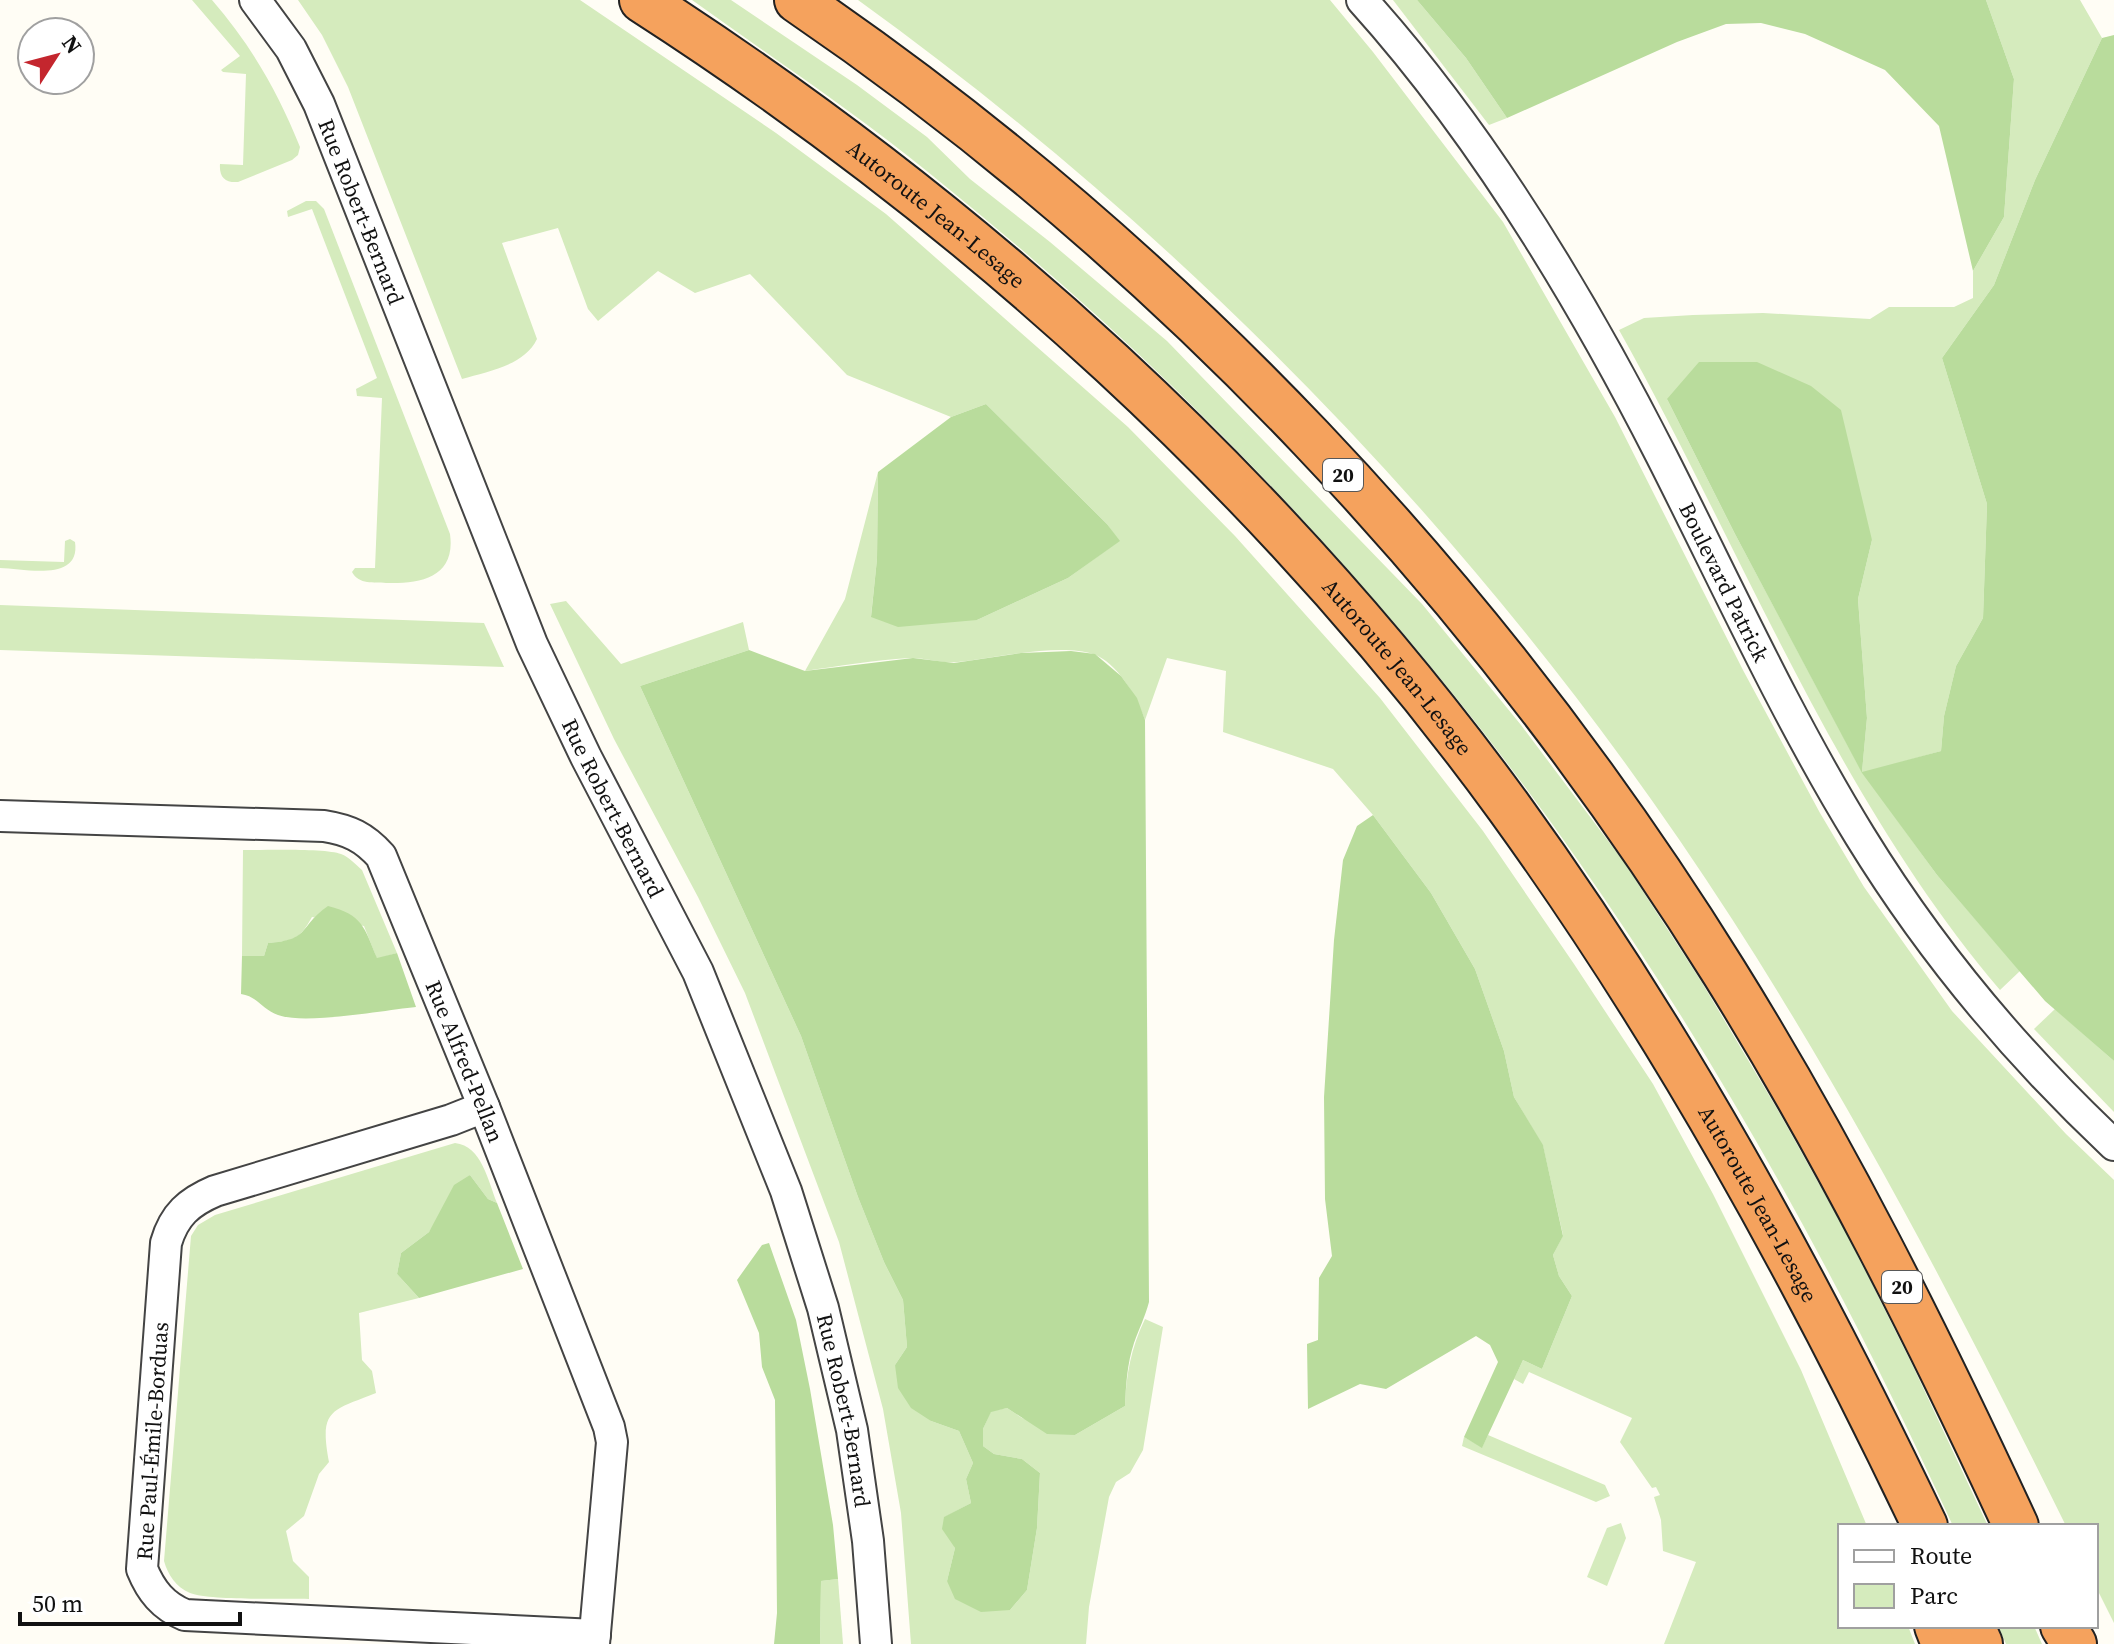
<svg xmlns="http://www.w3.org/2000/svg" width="2114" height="1644" font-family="'Source Serif 4',serif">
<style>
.green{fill:#d5ebbd;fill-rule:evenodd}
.forest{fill:#b9dc9c}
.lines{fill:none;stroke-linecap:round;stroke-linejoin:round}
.minor-casing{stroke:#444;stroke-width:34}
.highway-casing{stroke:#222;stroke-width:48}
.minor{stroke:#fff;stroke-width:30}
.highway{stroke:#f5a25d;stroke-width:44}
.labels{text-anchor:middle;stroke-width:8;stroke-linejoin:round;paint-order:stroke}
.shield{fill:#fff;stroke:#585858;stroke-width:2}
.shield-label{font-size:20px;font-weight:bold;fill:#111}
.street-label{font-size:22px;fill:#111;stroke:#fff}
</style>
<rect width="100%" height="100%" fill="#fffdf5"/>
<g class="green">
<path d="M192,0H212C251,45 278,92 300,147L298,155L292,160L238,182C225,183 219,177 220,164L243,165L246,74L223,72L221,70L240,56Z"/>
<path d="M298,0H580L776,133L886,214L1128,427L1235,536L1380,698L1483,831L1574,964L1653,1084L1713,1194L1801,1370L1867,1526H1840V1626H1908L1915,1644H1664L1696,1562L1663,1551L1661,1520L1654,1497L1660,1495L1656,1487L1652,1488L1620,1442L1632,1418L1529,1372L1523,1384L1514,1379L1523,1360L1542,1369L1572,1296L1559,1276L1553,1255L1563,1235L1543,1146L1514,1097L1504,1051L1475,969L1431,893L1373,815L1333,769L1223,732L1226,671L1167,658L1145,720C1137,697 1117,662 1093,654C1060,643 993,658 958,662C942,664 925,657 909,658C874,660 839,666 805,671L845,599L878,472L877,559L871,616L977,620L1068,578L1119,541L1107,524L986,404L951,417L847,375L750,274L695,293L658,271L598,321L588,309L558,228L502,243L537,339C524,366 488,371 462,379L348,87L322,35Z"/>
<path d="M692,0H731L857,85L927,137L970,179L1050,242L1167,341L1422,604L1521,725L1624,862L1701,981L1779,1112L1847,1234L1911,1362L1988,1526H1953C1847,1294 1724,1068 1577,859C1458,689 1320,529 1171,385C1094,310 1012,240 928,172C853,111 771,57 692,0Z"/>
<path d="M858,0H1330L1373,52L1503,222L1615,417L1744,672L1820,813L1864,887L1952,1011L2066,1134L2114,1180V1623L2096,1587V1526H2066C1964,1319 1857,1113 1732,919C1502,562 1202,248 858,0Z"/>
<path d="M1393,0H1417L1466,58L1507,118L1489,125Z"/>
<path d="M1986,0H2080L2102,38L2035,180L1994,285L1942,358L1987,504L1983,618L1956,666L1944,716L1941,751L1863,773L1937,875L2020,971L2000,990C1835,796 1743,551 1619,330L1644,318L1693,315L1763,313L1870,319L1889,307H1954L1973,298V271L2004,217L2014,79ZM1667,399L1872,540L1858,599L1867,718L1862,772L1735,534Z"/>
<path d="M306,201H316L324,209L450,534C456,577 421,584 386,583C374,582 359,585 352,572L355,568H375L382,398L357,396L356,389L377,378L312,209L288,217L287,211Z"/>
<path d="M70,539L75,542C81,582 26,569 0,568V560L64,562L65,541Z"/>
<path d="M566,601L621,664L743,622L749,650L640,686L801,1036L858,1197L884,1262L903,1300L907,1347L895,1365L931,1421L959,1431L973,1463L966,1479L971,1503L945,1517L955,1548L947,1581L1010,1610L1027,1590L1037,1528L1040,1473L1022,1459L994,1454L983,1446V1429L991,1411L1007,1408L1022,1418L1075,1435L1125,1406C1126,1375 1131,1348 1145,1319L1163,1327L1143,1450L1130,1473L1116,1482L1109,1497L1089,1607L1086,1644H911L901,1513L883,1409L839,1242L745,993L698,897L614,739L550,604Z"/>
<path d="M0,605L484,623L504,667L0,650Z"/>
<path d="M243,850C264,850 326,848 341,854C349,857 356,865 362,870L397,953L377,959L364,926L312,917C299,940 294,941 268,943L264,956H242Z"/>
<path d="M2055,1009L2114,1061V1112L2034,1029Z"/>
<path d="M455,1143C482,1146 488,1181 497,1203L488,1199L470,1175L429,1232L401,1253L397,1274L419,1298L359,1313L362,1360L372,1371L376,1393C331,1411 319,1409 329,1462L319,1474L304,1516L286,1531L293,1561L309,1577V1599C283,1598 211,1601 190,1593C176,1587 168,1575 164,1561L191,1236L198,1225L215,1215Z"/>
<path d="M1488,1435L1605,1485L1610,1496L1596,1502L1462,1446L1464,1437L1482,1447Z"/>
<path d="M1621,1523L1626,1538L1607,1586L1587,1577L1607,1528Z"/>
<path d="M838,1579L843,1644H820L821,1581Z"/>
<path d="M1998,1626H2034L2042,1644H2006Z"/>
</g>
<g class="forest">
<path d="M1417,0H1986L2014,79L2004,217L1973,271L1939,126L1885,70L1805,34L1761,23L1726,24L1677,42L1507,118L1466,58Z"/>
<path d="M2114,35V1061L2045,1001L1937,875L1862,773L1735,534L1667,399L1699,362H1757L1811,386L1841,410L1872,540L1858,599L1867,718L1862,772L1941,751L1944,716L1956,666L1983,618L1987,504L1942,358L1994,285L2035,180L2102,38Z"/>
<path d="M986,404L1107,524L1120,541L1068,578L977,620L898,627L871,617L877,559L878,472L951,417Z"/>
<path d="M749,650L805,671L913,658L954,663L1021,653L1071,651L1095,654L1121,676L1137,698L1145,720L1149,1302C1145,1317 1139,1329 1134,1343C1127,1364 1126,1385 1125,1406L1075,1435L1047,1434L1007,1408L991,1412L983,1429V1446L994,1454L1022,1459L1040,1473L1037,1528L1027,1590L1010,1610L981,1612L955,1599L947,1581L955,1548L942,1529L944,1517L971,1503L966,1479L973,1463L959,1431L931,1421L911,1408L898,1388L895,1365L907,1347L903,1300L884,1262L858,1197L801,1036L640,686Z"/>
<path d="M1373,815L1431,893L1475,969L1504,1051L1514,1097L1543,1145L1563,1236L1553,1255L1559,1276L1572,1296L1542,1369L1523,1360L1482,1448L1464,1437L1498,1362L1490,1345L1476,1336L1386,1389L1360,1384L1308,1409L1307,1344L1318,1340L1319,1278L1332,1256L1325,1199L1324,1097L1334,940L1343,860L1357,826Z"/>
<path d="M328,906C363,915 364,927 377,958L397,953L416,1007C385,1010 305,1025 278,1015C263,1010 257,996 241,994L242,956H264L268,943C311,940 298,927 328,906Z"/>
<path d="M470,1175L488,1199L497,1203L523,1269L419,1298L397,1274L401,1253L429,1232L454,1185Z"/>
<path d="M769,1243L796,1320L810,1389L833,1525L838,1579L821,1581L820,1644H774L777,1613L775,1400L762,1367L759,1333L737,1280L762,1245Z"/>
</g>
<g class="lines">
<g class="minor-casing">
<g id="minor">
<path id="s1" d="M255,0L291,49L319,104L532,644L586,757L698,972L786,1191L823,1308L852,1430L868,1541L876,1644"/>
<path id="s2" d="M1362,0C1482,133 1580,296 1661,455C1726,583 1785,714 1860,836C1930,950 2016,1053 2114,1145"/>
<path id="s3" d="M0,816L324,826C349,830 364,837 381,856L484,1107L609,1427L612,1442L594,1644"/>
<path d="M484,1107L451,1120L215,1191C189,1202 174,1215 166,1243L142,1569C151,1591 163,1606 185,1615L595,1635"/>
</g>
</g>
<g class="highway-casing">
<g id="highway">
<path id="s4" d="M642,0C973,213 1276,488 1508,806C1672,1032 1805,1275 1925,1526"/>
<path d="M797,0C1168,253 1487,591 1724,972C1835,1150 1928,1336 2016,1526"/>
<path d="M1937,1626L1944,1644"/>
<path d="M1972,1626L1980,1644"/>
<path d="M2063,1626L2074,1644"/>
</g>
</g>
<use href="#minor" class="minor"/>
<use href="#highway" class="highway"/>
</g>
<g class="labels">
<g class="shield">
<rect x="1323" y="459" width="40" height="32" rx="6"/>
<rect x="1882" y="1271" width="40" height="32" rx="6"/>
</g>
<g class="shield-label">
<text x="1343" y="482">20</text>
<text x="1902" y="1294">20</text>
</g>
<g class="street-label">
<text dy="8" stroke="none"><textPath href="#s1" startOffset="238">Rue Robert-Bernard</textPath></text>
<text dy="8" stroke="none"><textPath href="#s4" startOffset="364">Autoroute Jean-Lesage</textPath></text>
<text dy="8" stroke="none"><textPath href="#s2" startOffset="688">Boulevard Patrick</textPath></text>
<text dy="8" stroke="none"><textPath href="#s4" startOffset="1012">Autoroute Jean-Lesage</textPath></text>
<text dy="8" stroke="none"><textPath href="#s1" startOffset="886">Rue Robert-Bernard</textPath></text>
<text dy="8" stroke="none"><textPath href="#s3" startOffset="612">Rue Alfred-Pellan</textPath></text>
<text dy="8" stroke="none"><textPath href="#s4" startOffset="1660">Autoroute Jean-Lesage</textPath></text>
<text dy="8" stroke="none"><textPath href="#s1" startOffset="1534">Rue Robert-Bernard</textPath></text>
<text transform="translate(152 1441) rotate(-86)" y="8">Rue Paul-Émile-Borduas</text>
</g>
</g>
<rect x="1838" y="1524" width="260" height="104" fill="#ffffff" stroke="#a0a0a0" stroke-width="2"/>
<rect x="1854" y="1550" width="40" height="12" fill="#ffffff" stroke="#a0a0a0" stroke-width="2"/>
<text x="1910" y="1564" font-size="24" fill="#111111">Route</text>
<rect x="1854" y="1584" width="40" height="24" fill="#d5ebbd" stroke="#a0a0a0" stroke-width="2"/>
<text x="1910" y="1604" font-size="24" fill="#111111">Parc</text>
<g transform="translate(56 56) rotate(54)"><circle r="38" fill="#ffffff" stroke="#a0a0a0" stroke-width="2"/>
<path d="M0-6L14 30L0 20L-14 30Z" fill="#c4262e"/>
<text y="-12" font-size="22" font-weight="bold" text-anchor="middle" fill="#111111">N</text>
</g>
<path d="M20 1612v12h220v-12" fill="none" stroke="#111111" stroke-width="4"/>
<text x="32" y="1612" font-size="24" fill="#111111" stroke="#ffffff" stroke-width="6" paint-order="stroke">50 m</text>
</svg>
